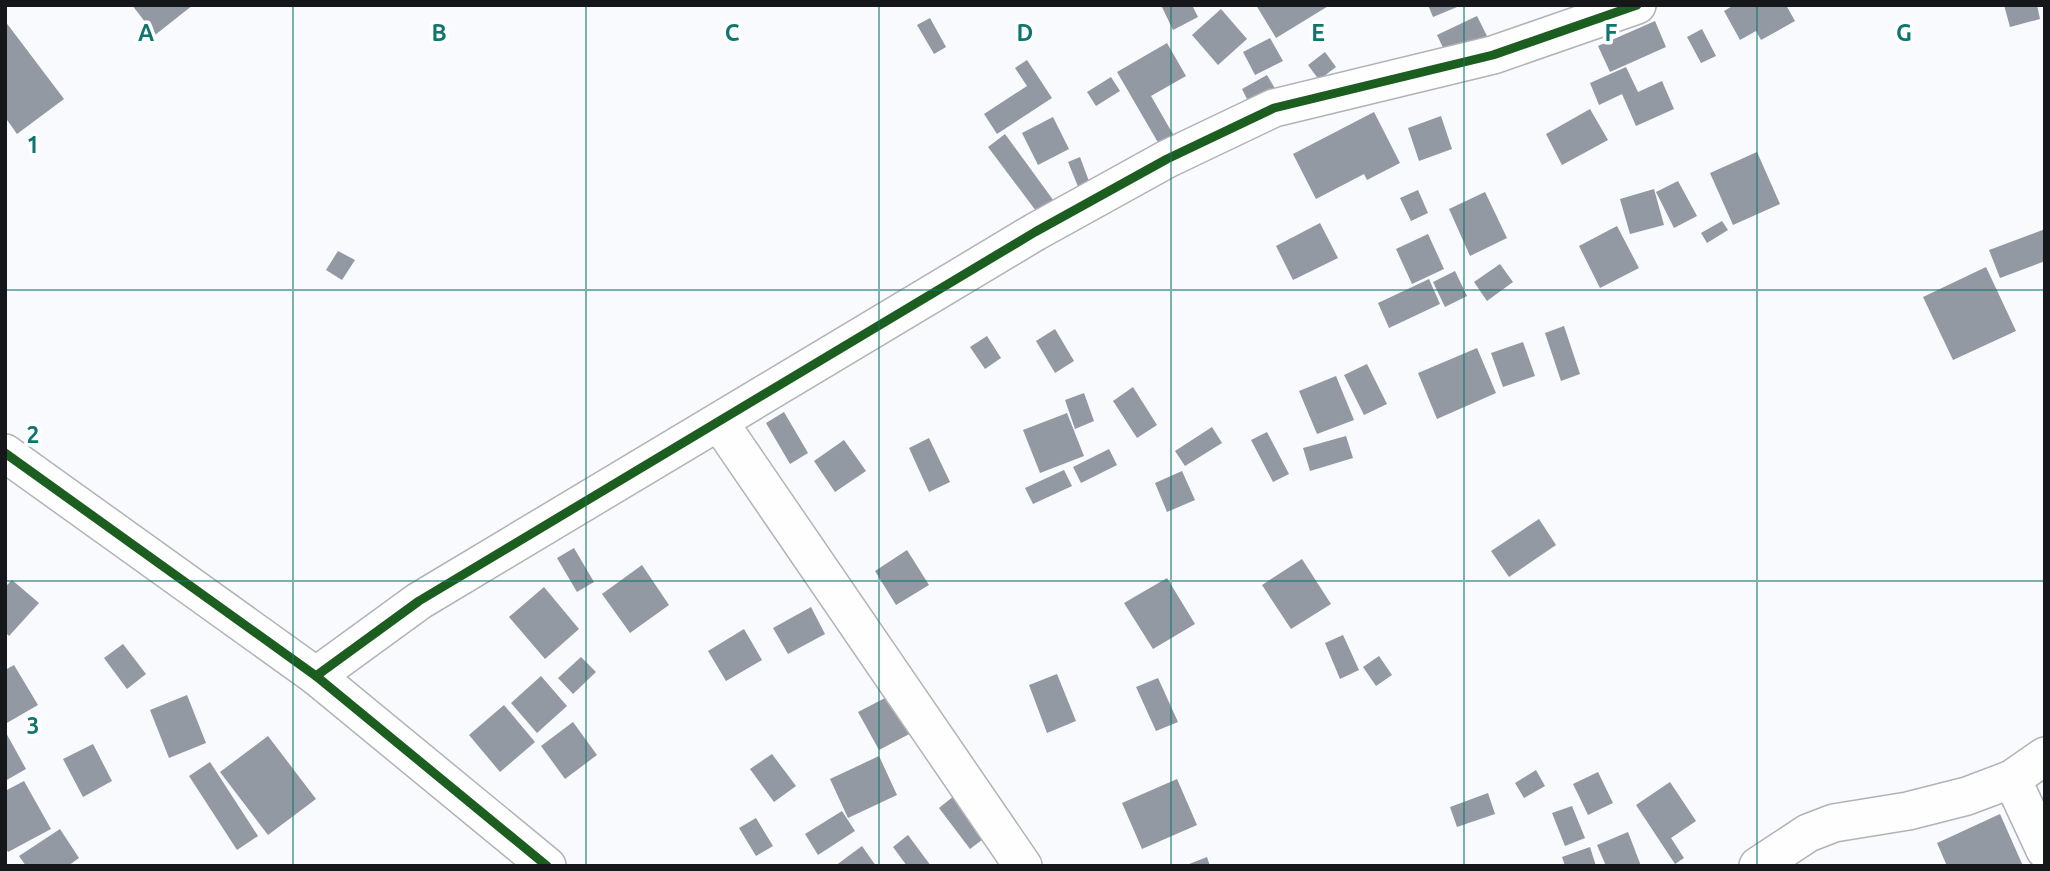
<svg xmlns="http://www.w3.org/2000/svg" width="2050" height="871" font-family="Ubuntu,sans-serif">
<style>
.building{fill:#9299a3}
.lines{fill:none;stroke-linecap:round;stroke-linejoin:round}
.minor-casing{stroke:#b1b3b6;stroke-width:40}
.minor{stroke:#fefeff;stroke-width:37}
.cycleway-casing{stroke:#fff;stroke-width:13}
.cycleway{stroke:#1b5e20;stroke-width:9}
.grid{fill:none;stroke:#0f766e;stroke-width:2;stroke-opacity:0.55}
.grid-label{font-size:23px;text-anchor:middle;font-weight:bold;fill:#0f766e;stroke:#fff;stroke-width:7;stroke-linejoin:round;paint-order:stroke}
</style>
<rect width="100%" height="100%" fill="#f8fafd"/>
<g class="building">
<path d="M132,5H193L155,35Z"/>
<path d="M1161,5H1192L1198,17L1173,30Z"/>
<path d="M1256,5H1330L1276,38Z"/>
<path d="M1428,5H1462L1433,17Z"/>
<path d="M1734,5H1786L1795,21L1761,40L1756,31L1740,40L1724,11Z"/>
<path d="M2004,5H2037L2040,19L2010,27Z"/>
<path d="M1221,9L1247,39L1218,65L1192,35Z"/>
<path d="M1477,16L1495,52L1454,71L1437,35Z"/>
<path d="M930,18L946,47L934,54L917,25Z"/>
<path d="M5,21L64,99L17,134L5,117Z"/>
<path d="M1655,21L1666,47L1610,72L1598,46Z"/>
<path d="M1702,29L1716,56L1701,63L1687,37Z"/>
<path d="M1270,38L1283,61L1255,75L1243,52Z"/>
<path d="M1167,43L1186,76L1151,96L1189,162L1174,170L1117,72Z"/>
<path d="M1325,52L1336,67L1319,80L1308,65Z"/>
<path d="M1027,60L1052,98L997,134L984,114L1027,86L1015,68Z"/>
<path d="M1626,67L1638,92L1662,81L1674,109L1636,126L1622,94L1599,105L1590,83Z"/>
<path d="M1267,75L1280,97L1253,111L1242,89Z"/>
<path d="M1111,77L1120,91L1096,106L1087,92Z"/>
<path d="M1590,109L1608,140L1562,165L1546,134Z"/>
<path d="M1374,112L1400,163L1367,180L1364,174L1316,199L1293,154Z"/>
<path d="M1441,116L1452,149L1419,161L1408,128Z"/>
<path d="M1053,117L1069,149L1038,165L1022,133Z"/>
<path d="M1005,134L1067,219L1051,231L988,147Z"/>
<path d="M1757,152L1780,204L1733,225L1710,173Z"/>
<path d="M1080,157L1090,184L1079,189L1068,162Z"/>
<path d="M1678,181L1697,216L1674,228L1656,192Z"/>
<path d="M1654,189L1664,225L1630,234L1620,199Z"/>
<path d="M1418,190L1428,213L1411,221L1400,198Z"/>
<path d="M1485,192L1507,238L1470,256L1449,209Z"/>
<path d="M1722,221L1728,230L1707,243L1701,233Z"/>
<path d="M1320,223L1338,258L1293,280L1276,246Z"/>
<path d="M1617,226L1639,268L1600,288L1579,246Z"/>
<path d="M2045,229V261L2000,278L1989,250Z"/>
<path d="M1428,234L1444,269L1412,284L1396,249Z"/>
<path d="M338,251L355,260L342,280L326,270Z"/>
<path d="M1500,264L1513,282L1487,301L1474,282Z"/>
<path d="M1986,267L2016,331L1953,360L1923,297Z"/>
<path d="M1455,271L1467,296L1445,307L1433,282Z"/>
<path d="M1429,279L1440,304L1389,328L1378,303Z"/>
<path d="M1564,326L1580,374L1561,381L1545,333Z"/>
<path d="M1055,329L1074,361L1055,373L1036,341Z"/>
<path d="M987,336L1001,358L985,369L970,347Z"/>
<path d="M1523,342L1535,376L1503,387L1491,353Z"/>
<path d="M1477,348L1496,393L1437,419L1418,373Z"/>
<path d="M1367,364L1387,404L1364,415L1344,375Z"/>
<path d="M1336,376L1354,420L1317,434L1299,391Z"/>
<path d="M1133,387L1157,425L1137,438L1113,401Z"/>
<path d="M1084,393L1094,421L1075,429L1065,400Z"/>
<path d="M784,412L808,453L790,464L766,423Z"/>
<path d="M1067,413L1084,456L1040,473L1023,430Z"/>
<path d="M1212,427L1222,443L1185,466L1175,451Z"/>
<path d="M1267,432L1289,474L1273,482L1251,440Z"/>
<path d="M1346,436L1353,458L1310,471L1303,448Z"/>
<path d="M929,438L950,482L929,492L909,448Z"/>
<path d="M844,440L866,471L835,492L814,461Z"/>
<path d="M1109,449L1117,465L1081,483L1073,467Z"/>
<path d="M1064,470L1072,486L1033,504L1025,488Z"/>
<path d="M1182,471L1195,500L1167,512L1155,483Z"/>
<path d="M1539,519L1556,545L1509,577L1491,551Z"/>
<path d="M574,548L594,582L577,592L557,558Z"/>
<path d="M907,550L929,585L896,605L875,571Z"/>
<path d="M1302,559L1331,604L1291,629L1262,585Z"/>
<path d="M642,565L669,605L630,633L602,594Z"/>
<path d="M1167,578L1195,624L1153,649L1124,603Z"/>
<path d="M12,580L39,603L9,636L5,632V587Z"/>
<path d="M544,587L579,629L545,659L509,617Z"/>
<path d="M811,607L825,634L788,654L773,628Z"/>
<path d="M744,629L762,660L726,681L708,651Z"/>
<path d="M1343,635L1359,670L1340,679L1325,643Z"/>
<path d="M123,644L146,674L127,689L104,658Z"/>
<path d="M1379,656L1392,675L1376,686L1363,667Z"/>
<path d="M581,657L596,672L573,694L558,678Z"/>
<path d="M14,665L38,705L5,724V670Z"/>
<path d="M1057,674L1076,721L1047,733L1029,685Z"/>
<path d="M541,676L567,706L537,733L511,703Z"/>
<path d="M1158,678L1178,722L1156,731L1136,687Z"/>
<path d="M914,683L934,721L879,750L858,712Z"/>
<path d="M187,695L206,743L169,758L150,710Z"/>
<path d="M504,705L535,742L500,772L469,735Z"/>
<path d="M573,722L597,755L565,779L541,746Z"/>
<path d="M5,731L26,769L5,781Z"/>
<path d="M268,736L316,799L268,835L220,772Z"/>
<path d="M93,744L112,781L83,797L63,759Z"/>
<path d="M772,754L796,786L774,802L750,769Z"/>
<path d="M879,756L897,795L848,818L830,779Z"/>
<path d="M210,762L258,836L237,850L189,776Z"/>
<path d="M1536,770L1545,786L1524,798L1515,783Z"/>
<path d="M1598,772L1613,803L1588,815L1573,784Z"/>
<path d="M975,779L1007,821L970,849L939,808Z"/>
<path d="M1177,779L1197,825L1142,849L1122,803Z"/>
<path d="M24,781L51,829L8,852L5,847V791Z"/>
<path d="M1670,782L1696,821L1671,838L1684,858L1675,864L1636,805Z"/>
<path d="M1488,793L1495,814L1457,827L1450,807Z"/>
<path d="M1572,806L1585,838L1565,846L1552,813Z"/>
<path d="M842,811L855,831L818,855L805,834Z"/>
<path d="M2000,814L2023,866H1947L1937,843Z"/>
<path d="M756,818L773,846L756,856L739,828Z"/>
<path d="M60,829L79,858L68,866H26L19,856Z"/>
<path d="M1628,832L1641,866H1606L1597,845Z"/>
<path d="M908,835L931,866H907L893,847Z"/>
<path d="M862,846L876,866H835Z"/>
<path d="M1590,847L1596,866H1565L1562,857Z"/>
<path d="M1207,857L1210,866H1184Z"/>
</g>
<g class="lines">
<g class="minor-casing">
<g id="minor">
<path d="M719,422L1023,866"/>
<path d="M5,453L316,676L547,866"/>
<path d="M316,676L419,601L1035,232L1167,159L1274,108L1493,55L1637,5"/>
<path d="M2012,779L2045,850"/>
<path d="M1758,866L1808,833L1834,823L1908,811L1967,796L2012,779L2045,756"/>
</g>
</g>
<use href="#minor" class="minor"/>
<g class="cycleway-casing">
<g id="cycleway">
<path d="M5,453L316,676L547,866"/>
<path d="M316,676L419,601L1035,232L1167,159L1274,108L1493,55L1637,5"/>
</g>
</g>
<use href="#cycleway" class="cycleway"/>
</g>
<path class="grid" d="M293,5V866M586,5V866M879,5V866M1171,5V866M1464,5V866M1757,5V866M5,290H2045M5,581H2045"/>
<g class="grid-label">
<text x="146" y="41">A</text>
<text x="439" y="41">B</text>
<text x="732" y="41">C</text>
<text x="1025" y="41">D</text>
<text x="1318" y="41">E</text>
<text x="1611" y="41">F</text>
<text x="1904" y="41">G</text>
<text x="33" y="153">1</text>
<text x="33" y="443">2</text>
<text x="33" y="734">3</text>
</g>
<rect width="2050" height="871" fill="none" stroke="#15171b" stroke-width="14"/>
</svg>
